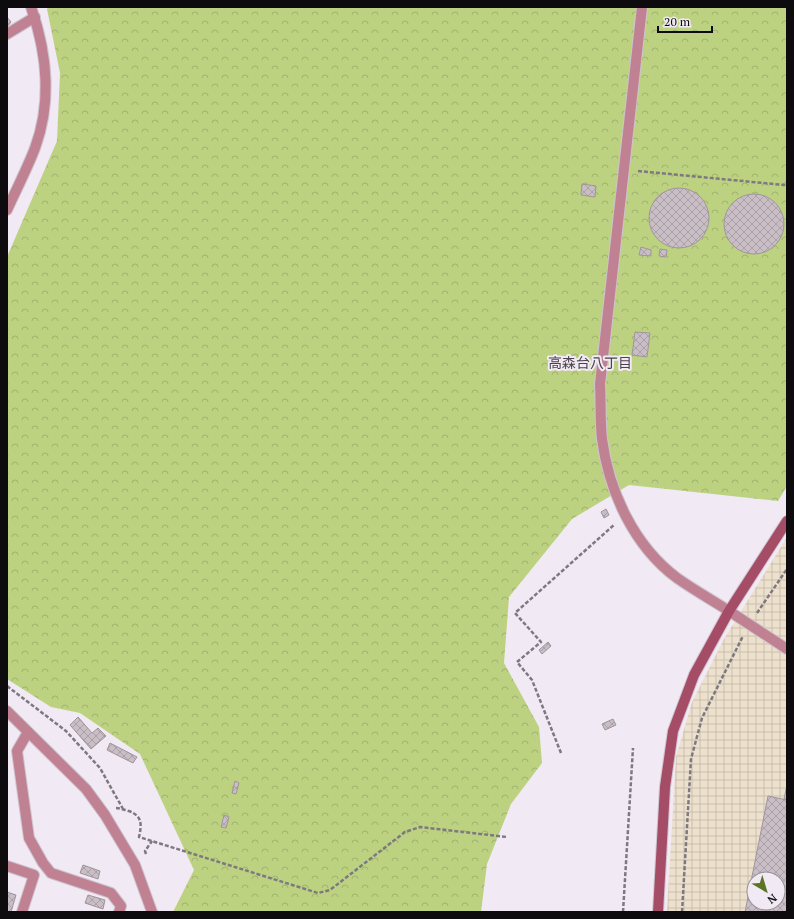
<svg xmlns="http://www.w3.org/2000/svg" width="794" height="919" font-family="'PT Serif','Noto Sans JP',serif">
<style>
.industrial{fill:url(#industrial-grid);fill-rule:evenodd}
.forest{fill:url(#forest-crowns)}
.building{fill:url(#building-cross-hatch);stroke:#a0959c;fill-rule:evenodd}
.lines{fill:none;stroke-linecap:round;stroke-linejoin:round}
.lane-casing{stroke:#cdc5ce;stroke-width:12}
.street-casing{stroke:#cdc5ce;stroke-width:12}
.secondary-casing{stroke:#cdc5ce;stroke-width:12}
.path{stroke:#7e7980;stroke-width:2.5;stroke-dasharray:4 2;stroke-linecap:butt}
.lane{stroke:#c08292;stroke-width:10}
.street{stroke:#c08292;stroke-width:10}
.secondary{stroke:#a54c67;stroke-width:10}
.labels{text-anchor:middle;stroke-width:4;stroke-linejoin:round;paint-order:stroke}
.neighbourhood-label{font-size:14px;fill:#4a434c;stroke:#f1e9f3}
</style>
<defs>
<pattern id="industrial-grid" width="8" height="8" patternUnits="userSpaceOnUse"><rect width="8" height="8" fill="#ede0cc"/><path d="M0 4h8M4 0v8" fill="none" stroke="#cabfae"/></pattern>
<pattern id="forest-crowns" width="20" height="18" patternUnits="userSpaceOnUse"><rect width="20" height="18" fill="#bcd281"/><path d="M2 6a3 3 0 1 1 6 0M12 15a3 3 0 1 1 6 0" fill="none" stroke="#a0b36e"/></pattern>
<pattern id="building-cross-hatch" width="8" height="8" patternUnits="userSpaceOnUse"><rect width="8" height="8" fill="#c9bec5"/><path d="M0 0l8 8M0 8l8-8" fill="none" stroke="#aba2a8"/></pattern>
</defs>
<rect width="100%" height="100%" fill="#f1e9f3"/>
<path class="industrial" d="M787,537V912H667L676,757L692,702L724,639ZM754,879H778V903H754Z"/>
<path class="forest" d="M48,7H787V486L778,501L629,485L572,519L509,597L504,663L539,727L542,763L511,804L487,864L481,912H173L194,870L140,754L80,713L51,707L7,679V257L57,141L60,73L47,9Z"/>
<g class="building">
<path d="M7,17L11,22L7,27Z"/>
<path d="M582,184L596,186L595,197L581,195Z"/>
<circle cx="679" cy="218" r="30"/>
<circle cx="754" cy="224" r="30"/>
<path d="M641,247L651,250V256L639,255Z"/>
<path d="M660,249L667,250L666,257L659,256Z"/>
<path d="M635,332L650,333L647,357L632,355Z"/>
<path d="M606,509L609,515L604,518L601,512Z"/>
<path d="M548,642L551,646L542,654L539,650Z"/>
<path d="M78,717L92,733L98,728L106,736L91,749L70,725Z"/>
<path d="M613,719L616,725L605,730L602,724Z"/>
<path d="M110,743L137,757L133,763L107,750Z"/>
<path d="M235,781L239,783L236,794L232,793Z"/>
<path d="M787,785V800L784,799Z"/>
<path d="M768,796L787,800V912H745ZM754,879H778V903H754Z"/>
<path d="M224,815L229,817L226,828L221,827Z"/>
<path d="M83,865L100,871L98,879L80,873Z"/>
<path d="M7,892L16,895L11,912H7Z"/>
<path d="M88,895L105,900L103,909L85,903Z"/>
</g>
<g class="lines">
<g class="lane-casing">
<g id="lane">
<path d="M642,7L600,384C601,402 600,421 602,439C609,492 634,546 677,578C694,590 712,600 729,611"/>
<path d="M7,34L35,17"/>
<path d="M28,732L17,751L29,838L43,863L51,873L111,893L121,906L119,912"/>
<path d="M7,866L34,875L22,912"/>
</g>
</g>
<g class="street-casing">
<g id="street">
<path d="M7,210C16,190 27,169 35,148C52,102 47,53 31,7"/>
<path d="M729,611L787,649"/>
<path d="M7,711L86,789L105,815L135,865L152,912"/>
</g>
</g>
<g class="secondary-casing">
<path id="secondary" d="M658,912L665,787L673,731L694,675L729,611L787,521"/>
</g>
<g class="path">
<path d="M638,171L784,185L787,182"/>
<path d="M757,613L787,569"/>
<path d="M7,686L66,731L100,768L123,809"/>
<path d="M561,753L532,680L517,662L541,642L515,613L615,524"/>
<path d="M116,808C120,808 124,810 129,811C142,816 142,824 139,837L318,893L330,890L405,832L420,827L507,837"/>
<path d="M146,854L145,851L152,841"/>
<path d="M623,912L633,748"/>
<path d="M682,912L691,759L702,718L743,636"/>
</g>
<use href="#lane" class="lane"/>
<use href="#street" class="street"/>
<use href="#secondary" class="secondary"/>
</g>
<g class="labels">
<g class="neighbourhood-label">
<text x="590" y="368">高森台八丁目</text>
</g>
</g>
<rect width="794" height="919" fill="none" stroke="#0d0b0e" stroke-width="16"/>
<g transform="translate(766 891) rotate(142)"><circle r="19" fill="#f1e9f3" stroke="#969097"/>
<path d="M0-3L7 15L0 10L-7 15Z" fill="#5c7425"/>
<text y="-6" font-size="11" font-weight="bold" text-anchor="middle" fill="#0d0b0e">N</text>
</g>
<path d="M658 26v6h54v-6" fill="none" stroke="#0d0b0e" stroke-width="2"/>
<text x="664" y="26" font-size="12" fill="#0d0b0e" stroke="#f1e9f3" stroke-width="3" paint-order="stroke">20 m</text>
</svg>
